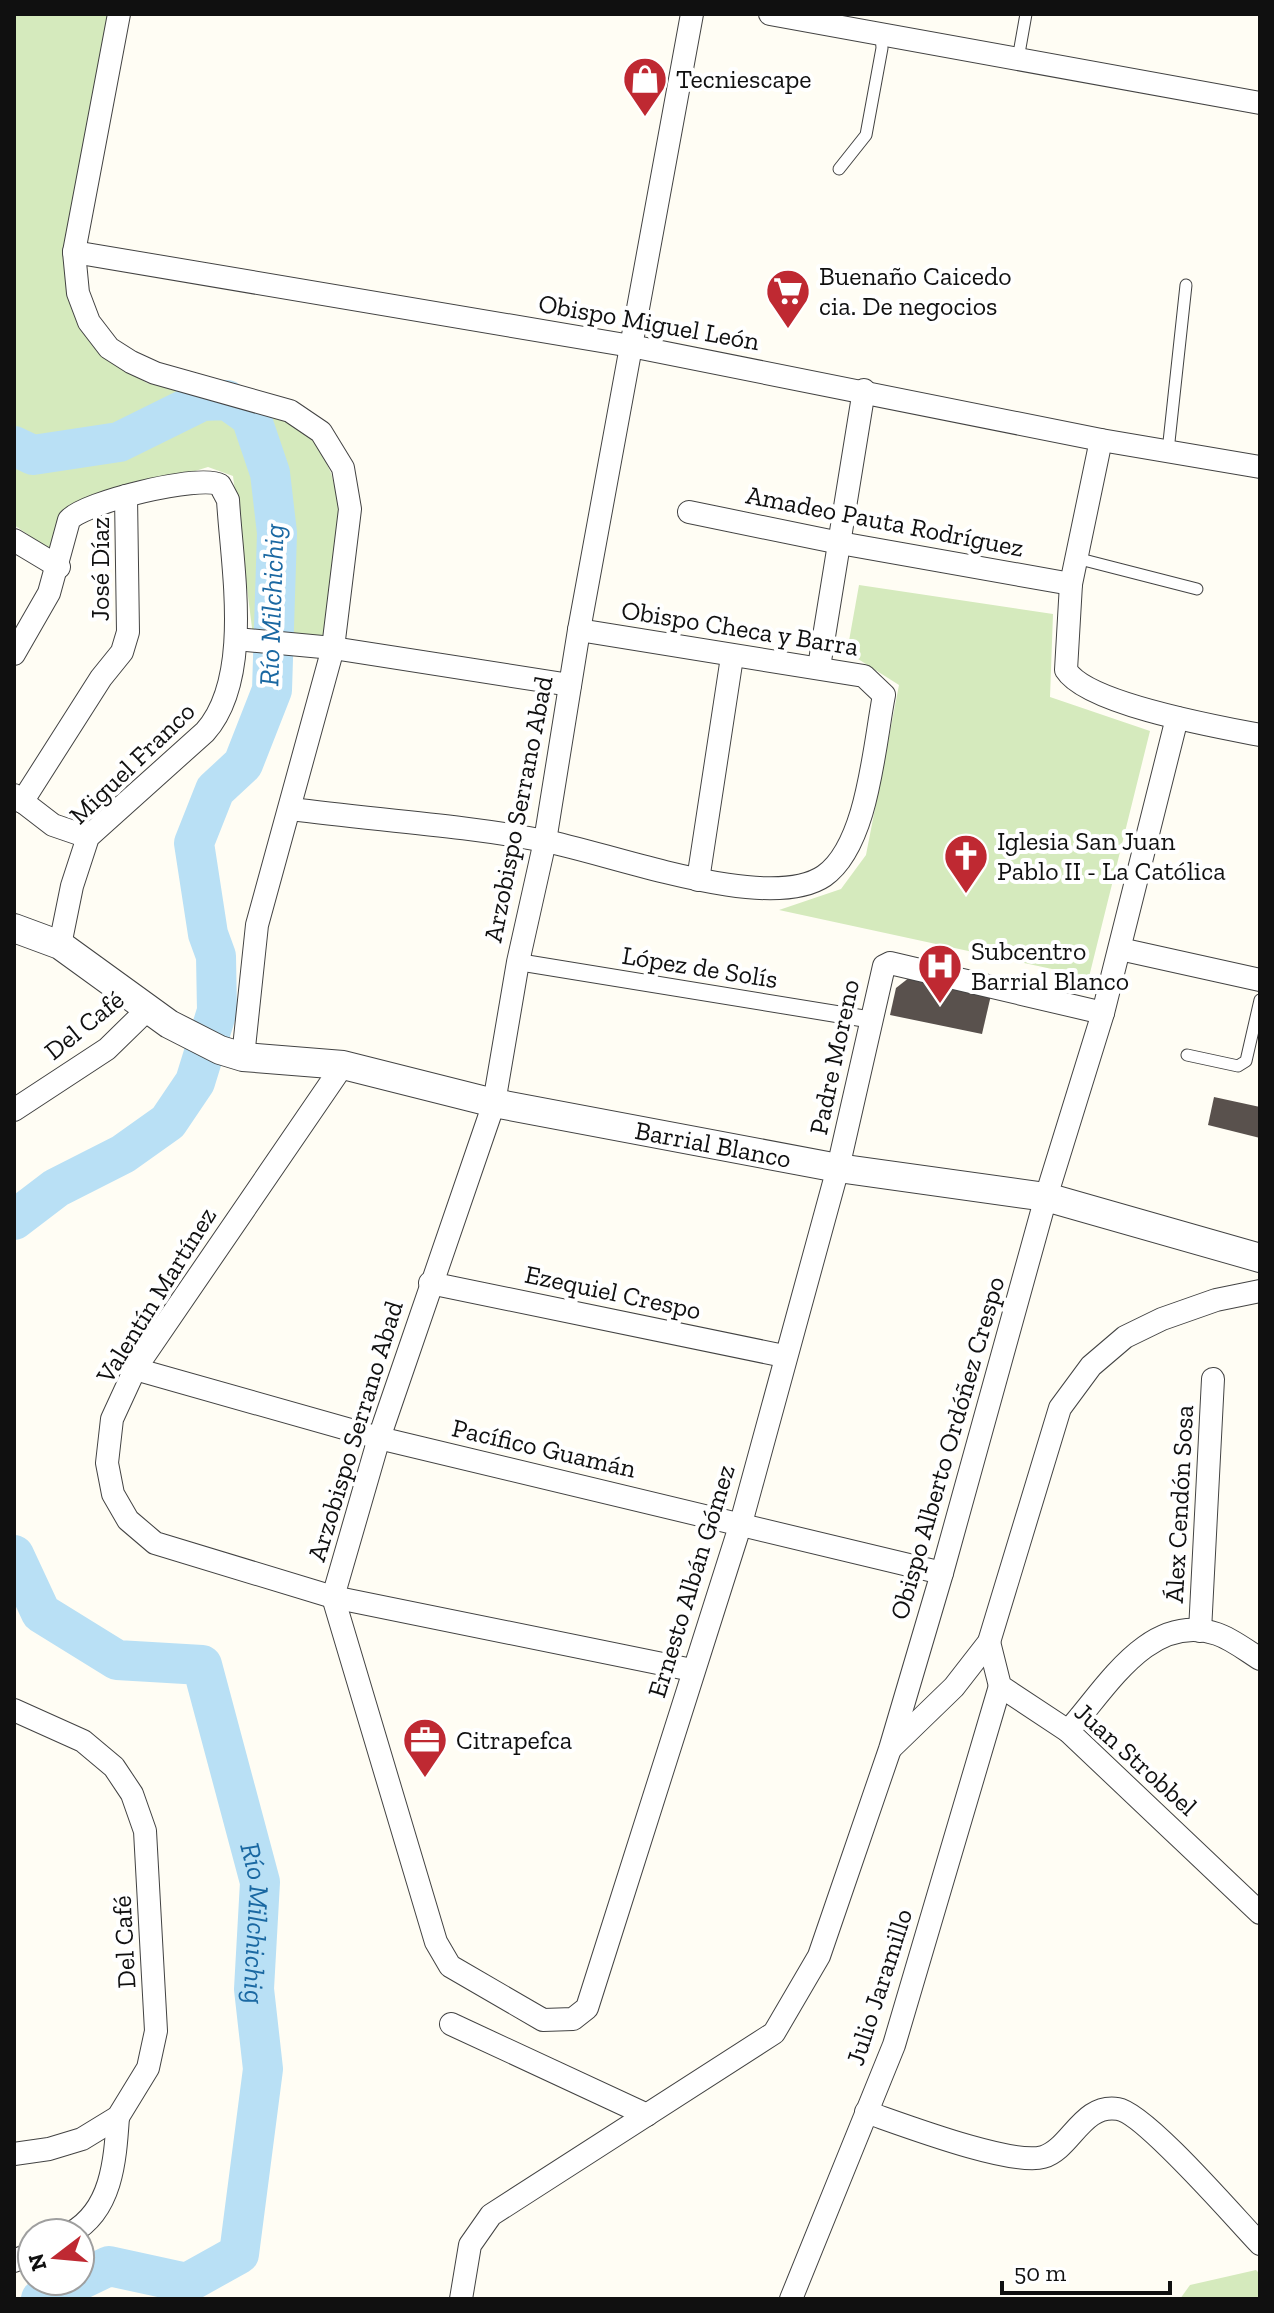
<svg xmlns="http://www.w3.org/2000/svg" width="1274" height="2313" font-family="'Zilla Slab',serif">
<style>
.green{fill:#d5eabd}
.lines{fill:none;stroke-linecap:round;stroke-linejoin:round}
.river{stroke:#b9e0f5;stroke-width:40}
.building{fill:#59514d}
.service-casing{stroke:#434343;stroke-width:13}
.pedestrian-casing{stroke:#434343;stroke-width:18}
.minor-casing{stroke:#434343;stroke-width:24}
.tertiary-casing{stroke:#434343;stroke-width:30}
.service{stroke:#fff;stroke-width:11}
.pedestrian{stroke:#fff;stroke-width:16}
.minor{stroke:#fff;stroke-width:22}
.tertiary{stroke:#fff;stroke-width:28}
.labels{text-anchor:middle;stroke-width:8;stroke-linejoin:round;paint-order:stroke}
.poi-label{font-size:26px;fill:#101010;stroke:#fff;text-anchor:start}
.street-label{font-size:26px;fill:#101010;stroke:#fff}
.water-label{font-size:28px;font-style:italic;fill:#1a68a2;stroke:#fff}
</style>
<rect width="100%" height="100%" fill="#fffdf4"/>
<g class="green">
<path d="M14,14H110L63,251L67,296L80,325L107,359L147,383L289,418L316,441L331,473L342,513L324,645L253,636L233,476L208,467L73,509L52,551L14,525Z"/>
<path d="M859,585L1053,614L1050,697L1150,731L1089,977L779,910L841,889L866,855L899,685L847,652Z"/>
<path d="M1256,2270L1260,2274V2299H1180L1190,2285Z"/>
</g>
<g class="lines">
<g class="river">
<path d="M14,446L33,455L119,442L202,401L227,400L251,417L270,473L277,533L272,690L243,764L215,790L194,843L208,934L216,956L217,1011L195,1082L168,1122L123,1154L56,1188L14,1220"/>
<path id="s1" d="M14,1555L41,1613L117,1660L202,1665L260,1882L254,1989L263,2069L239,2254L187,2283L109,2266L80,2280"/>
<path d="M41,2299L78,2281"/>
</g>
</g>
<g class="building">
<path d="M910,977L991,995L982,1034L890,1015L896,988Z"/>
<path d="M1214,1097L1260,1107V1138L1208,1125Z"/>
</g>
<g class="lines">
<g class="service-casing">
<g id="service">
<path d="M1018,59L1026,14"/>
<path d="M839,169L866,135L882,48L881,34"/>
<path d="M1168,451L1186,285"/>
<path d="M1076,558L1197,589"/>
<path d="M1187,1055L1238,1066L1246,1061L1260,1000"/>
</g>
</g>
<g class="pedestrian-casing">
<path id="pedestrian" d="M518,962L873,1020"/>
</g>
<g class="minor-casing">
<g id="minor">
<path d="M119,14L74,252L78,293L89,322L109,348L131,362L155,373L290,411L321,432L343,468L350,509L333,648L257,925L243,1057"/>
<path d="M770,14L1260,103"/>
<path d="M74,252L631,346L1101,440L1260,467"/>
<path d="M1101,440L1071,584L1066,670C1087,704 1218,727 1260,735"/>
<path d="M689,512L840,543L1071,584"/>
<path d="M14,540L59,567"/>
<path d="M236,639L333,648L570,685"/>
<path d="M14,654L49,593L69,520C84,502 200,474 220,485L228,500C232,568 253,678 205,732L88,837L72,886L60,945"/>
<path d="M819,667L864,390"/>
<path d="M14,795L53,825L88,837"/>
<path d="M22,802L101,678L122,652L128,632L126,496"/>
<path d="M291,809C375,820 462,825 545,841C609,853 768,914 824,876C868,845 874,746 884,695L864,676L579,630"/>
<path d="M698,880L732,657"/>
<path d="M1120,949L1260,980"/>
<path d="M343,1065L135,1369L112,1419L107,1463L113,1494L128,1520L155,1543L333,1597L692,1670"/>
<path d="M14,1110L107,1049L149,1008"/>
<path d="M430,1283L784,1356"/>
<path d="M135,1369L379,1438L942,1573"/>
<path d="M333,1597L436,1942L450,1966L543,2020L573,2019L587,2008L741,1523L838,1168L884,966L890,963L1103,1013"/>
<path d="M333,1597L379,1438L494,1103L518,962L545,841L579,630L692,14"/>
<path d="M1200,1631L1213,1379"/>
<path d="M989,1642L1000,1686L1068,1731L1260,1913"/>
<path d="M14,1710L83,1741L114,1767L132,1794L145,1831L156,2031L148,2068L118,2117L82,2139L49,2149L14,2154"/>
<path d="M1068,1731C1106,1689 1149,1611 1217,1634C1232,1639 1247,1651 1260,1659"/>
<path d="M891,1748L954,1687L989,1642L1060,1408L1091,1366L1125,1337L1162,1319L1216,1300L1260,1291"/>
<path d="M451,2024L647,2115"/>
<path d="M866,2112C901,2124 1011,2166 1043,2157C1071,2149 1082,2103 1118,2109C1145,2113 1236,2219 1260,2244"/>
<path d="M71,2233C112,2210 115,2161 118,2117"/>
<path d="M14,2261L32,2253"/>
<path d="M461,2299L470,2245L491,2215L774,2033L819,1956L890,1749L942,1573L1046,1197L1103,1013L1177,718"/>
<path d="M791,2299L894,2045L1000,1686"/>
</g>
</g>
<g class="tertiary-casing">
<g id="tertiary">
<path id="s2" d="M14,928L60,945L169,1024L220,1050L243,1057L343,1065L494,1103L838,1168L1046,1197L1260,1258"/>
</g>
</g>
<use href="#service" class="service"/>
<use href="#pedestrian" class="pedestrian"/>
<use href="#minor" class="minor"/>
<use href="#tertiary" class="tertiary"/>
</g>
<defs>
<g id="shop-pin" transform="scale(2.3)"><path d="M0 17L-7.5 6A9.5 9.5 0 1 1 7.5 6Z" fill="#bf2932" stroke="#fff"/><path d="M-5-2.5h2.3a2.7 3.5 0 0 1 5.4 0H5L5.5 6h-11ZM-1.5-2.5h3a1.5 2.3 0 0 0-3 0Z" fill="#fff"/></g>
<g id="supermarket-pin" transform="scale(2.3)"><path d="M0 17L-7.5 6A9.5 9.5 0 1 1 7.5 6Z" fill="#bf2932" stroke="#fff"/><path d="M-6-5.5h2.5l.6 2H6L4.5 2H-2.5L-4.4-4H-6ZM-1.5 3.2a1.3 1.3 0 1 0 .1 0ZM3 3.2a1.3 1.3 0 1 0 .1 0Z" fill="#fff"/></g>
<g id="church-pin" transform="scale(2.3)"><path d="M0 17L-7.5 6A9.5 9.5 0 1 1 7.5 6Z" fill="#bf2932" stroke="#fff"/><path d="M-1.2-6h2.4v3.5h3.3v2.4h-3.3V6h-2.4V-.1h-3.3v-2.4h3.3Z" fill="#fff"/></g>
<g id="hospital-pin" transform="scale(2.3)"><path d="M0 17L-7.5 6A9.5 9.5 0 1 1 7.5 6Z" fill="#bf2932" stroke="#fff"/><path d="M-5-5h3v3.5h4V-5h3V5h-3V1.5h-4V5h-3Z" fill="#fff"/></g>
<g id="office-pin" transform="scale(2.3)"><path d="M0 17L-7.5 6A9.5 9.5 0 1 1 7.5 6Z" fill="#bf2932" stroke="#fff"/><path d="M-6-3h4V-5.5h4V-3h4V5H-6ZM-1-4.5V-3h2v-1.5ZM-6 0V1H6V0Z" fill="#fff"/></g>
</defs>
<g fill-rule="evenodd">
<use href="#shop-pin" x="645" y="79"/>
<use href="#supermarket-pin" x="788" y="291"/>
<use href="#church-pin" x="966" y="856"/>
<use href="#hospital-pin" x="940" y="966"/>
<use href="#office-pin" x="425" y="1740"/>
</g>
<g class="labels">
<g class="poi-label">
<text x="676" y="88">Tecniescape</text>
<text x="819" y="285">Buenaño Caicedo<tspan x="819" dy="30">cia. De negocios</tspan></text>
<text x="997" y="850">Iglesia San Juan<tspan x="997" dy="30">Pablo II - La Católica</tspan></text>
<text x="971" y="960">Subcentro<tspan x="971" dy="30">Barrial Blanco</tspan></text>
<text x="456" y="1749">Citrapefca</text>
</g>
<g class="street-label">
<text transform="translate(649 322) rotate(10)" y="9">Obispo Miguel León</text>
<text transform="translate(885 521) rotate(11)" y="9">Amadeo Pauta Rodríguez</text>
<text transform="translate(100 569) rotate(-90)" y="9">José Díaz</text>
<text transform="translate(740 628) rotate(9)" y="9">Obispo Checa y Barra</text>
<text transform="translate(132 763) rotate(-44)" y="9">Miguel Franco</text>
<text transform="translate(518 809) rotate(-79)" y="9">Arzobispo Serrano Abad</text>
<text transform="translate(700 967) rotate(9)" y="9">López de Solís</text>
<text transform="translate(84 1025) rotate(-39)" y="9">Del Café</text>
<text transform="translate(834 1057) rotate(-78)" y="9">Padre Moreno</text>
<text dy="9" stroke="none"><textPath href="#s2" startOffset="744">Barrial Blanco</textPath></text>
<text transform="translate(613 1292) rotate(12)" y="9">Ezequiel Crespo</text>
<text transform="translate(156 1295) rotate(-58)" y="9">Valentín Martínez</text>
<text transform="translate(355 1431) rotate(-73)" y="9">Arzobispo Serrano Abad</text>
<text transform="translate(544 1448) rotate(13)" y="9">Pacífico Guamán</text>
<text transform="translate(947 1448) rotate(-74)" y="9">Obispo Alberto Ordóñez Crespo</text>
<text transform="translate(1179 1504) rotate(-87)" y="9">Álex Cendón Sosa</text>
<text transform="translate(691 1581) rotate(-73)" y="9">Ernesto Albán Gómez</text>
<text transform="translate(1136 1759) rotate(42)" y="9">Juan Strobbel</text>
<text transform="translate(124 1942) rotate(-93)" y="9">Del Café</text>
<text transform="translate(879 1987) rotate(-72)" y="9">Julio Jaramillo</text>
</g>
<g class="water-label">
<text transform="translate(271 605) rotate(-88)" y="10">Río Milchichig</text>
<text dy="10" stroke="none"><textPath href="#s1" startOffset="504">Río Milchichig</textPath></text>
</g>
</g>
<rect width="1274" height="2313" fill="none" stroke="#101010" stroke-width="32"/>
<g transform="translate(56 2257) rotate(254)"><circle r="38" fill="#ffffff" stroke="#9f9f9f" stroke-width="2"/>
<path d="M0-6L14 30L0 20L-14 30Z" fill="#bf2932"/>
<text y="-12" font-size="22" font-weight="bold" text-anchor="middle" fill="#101010">N</text>
</g>
<path d="M1002 2281v12h168v-12" fill="none" stroke="#101010" stroke-width="4"/>
<text x="1014" y="2281" font-size="24" fill="#101010" stroke="#ffffff" stroke-width="6" paint-order="stroke">50 m</text>
</svg>
